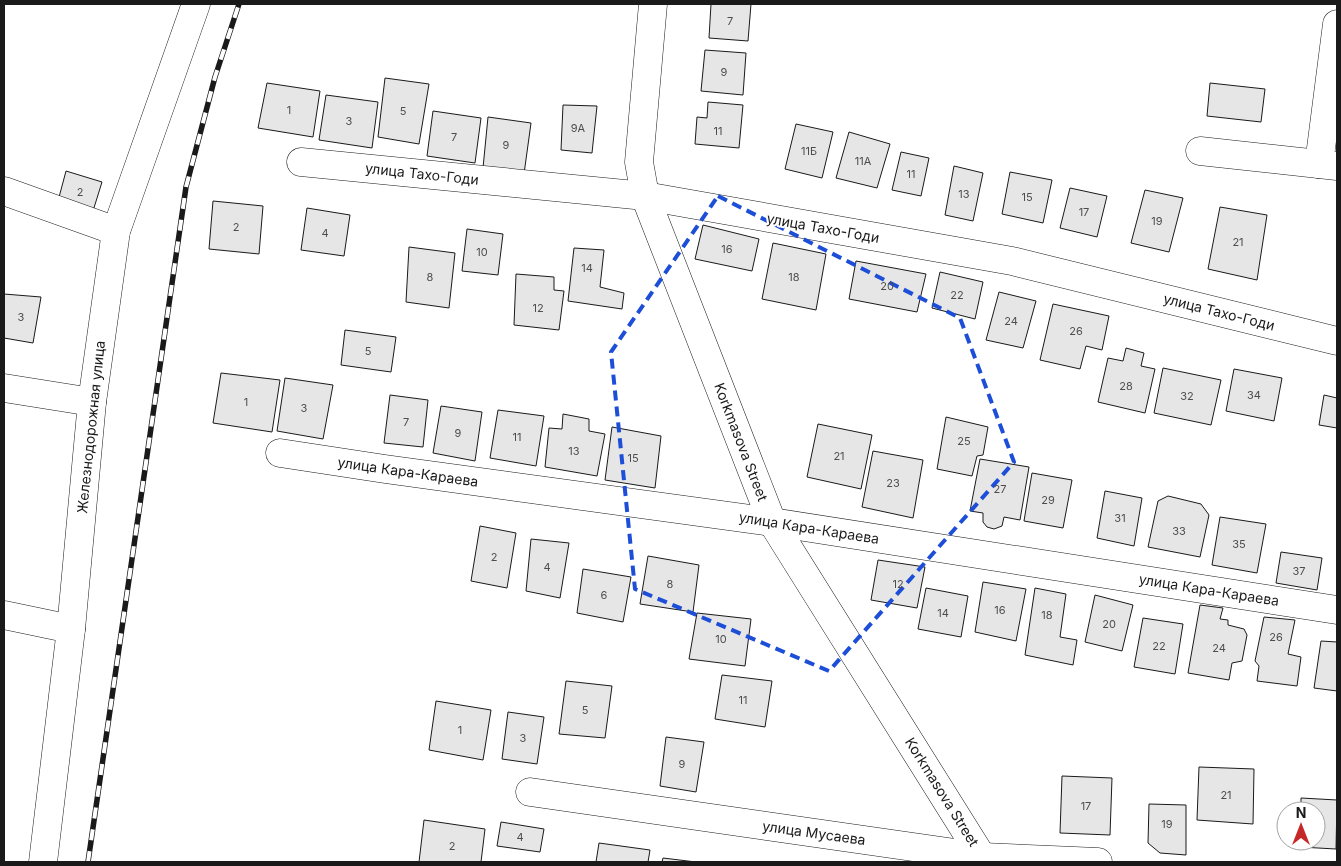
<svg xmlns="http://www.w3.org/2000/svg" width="1341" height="866" font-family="Inter,sans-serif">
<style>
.building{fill:#e6e6e6;stroke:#1a1a1a}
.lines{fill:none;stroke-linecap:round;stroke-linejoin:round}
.minor-casing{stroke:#1a1a1a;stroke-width:29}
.minor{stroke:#fff;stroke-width:28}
.rail-casing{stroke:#1a1a1a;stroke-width:5.5}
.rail{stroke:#fff;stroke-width:4;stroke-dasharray:11;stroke-linecap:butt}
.marked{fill:none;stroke:#1d4ed8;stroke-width:4;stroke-dasharray:10 6;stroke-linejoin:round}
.labels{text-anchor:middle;stroke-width:4;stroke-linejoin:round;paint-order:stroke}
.number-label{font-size:11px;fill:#4d4d4d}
.street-label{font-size:14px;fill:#1a1a1a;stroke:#fff}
</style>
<rect width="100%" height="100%" fill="#fff"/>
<g class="building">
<path d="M711,4H751L748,41L709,38Z"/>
<path d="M705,50L746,53L743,95L701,91Z"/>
<path d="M385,78L429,84L419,144L378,137Z"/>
<path d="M267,83L320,91L313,137L258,128Z"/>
<path d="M1210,83L1265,89L1261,122L1207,116Z"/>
<path d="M326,95L378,102L372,148L319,140Z"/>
<path d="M708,102L743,105L739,148L695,144L697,117L707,118Z"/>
<path d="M563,105L597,106L592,153L561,150Z"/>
<path d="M433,111L481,118L475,163L427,156Z"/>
<path d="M488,117L531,123L524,174L483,168Z"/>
<path d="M796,124L833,132L822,178L785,169Z"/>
<path d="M849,132L890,144L877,188L836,178Z"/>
<path d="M901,152L929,158L921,196L892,190Z"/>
<path d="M954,166L983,173L973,221L945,215Z"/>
<path d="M66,171L102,182L93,211L58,201Z"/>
<path d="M1010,172L1052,180L1043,223L1002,214Z"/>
<path d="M1070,188L1107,196L1097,237L1060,228Z"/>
<path d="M1145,190L1183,198L1169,252L1131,243Z"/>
<path d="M213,201L263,206L259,254L209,249Z"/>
<path d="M1220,207L1267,215L1257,280L1208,269Z"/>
<path d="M307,208L350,215L344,256L301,250Z"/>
<path d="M703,225L759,239L752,271L695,259Z"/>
<path d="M467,229L503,234L498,275L462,271Z"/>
<path d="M773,243L826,254L816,310L762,299Z"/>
<path d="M409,247L455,253L449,308L406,302Z"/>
<path d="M574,248L604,250L600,287L624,293L622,309L568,301Z"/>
<path d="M856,261L926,274L917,312L849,299Z"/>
<path d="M940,272L983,282L975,319L932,308Z"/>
<path d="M516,274L554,277V290L564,291L559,330L514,325Z"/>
<path d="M999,292L1036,301L1023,348L986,340Z"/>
<path d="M4,294L41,297L33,343L4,338Z"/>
<path d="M1053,304L1109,316L1102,350L1086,346L1080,369L1040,360Z"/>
<path d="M345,330L396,337L391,372L341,365Z"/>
<path d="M1126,348L1144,353L1141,366L1155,369L1145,413L1098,402L1108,358L1123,361Z"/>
<path d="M1163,368L1221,380L1211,425L1154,413Z"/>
<path d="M1234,369L1282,378L1274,421L1226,411Z"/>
<path d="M221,373L280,380L272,432L213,423Z"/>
<path d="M285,378L333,385L323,439L277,431Z"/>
<path d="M390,395L428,400L423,447L384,443Z"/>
<path d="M1324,395L1337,398V428L1319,425Z"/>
<path d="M441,406L482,412L475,461L433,453Z"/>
<path d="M498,410L544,416L536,466L490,458Z"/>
<path d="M563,414L589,419V431L605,434L597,476L545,467L549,428L562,429Z"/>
<path d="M946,417L988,427L983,455L977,456L972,476L937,469Z"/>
<path d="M818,424L872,435L861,489L807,477Z"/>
<path d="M612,427L661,436L655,488L605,480Z"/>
<path d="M873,451L923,460L913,518L862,507Z"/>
<path d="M980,459L1029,467L1020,520L1004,517L1002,526L994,529L987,527L983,522V513L970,511Z"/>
<path d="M1032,473L1072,480L1063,528L1024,521Z"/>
<path d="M1105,491L1142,498L1134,546L1097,538Z"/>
<path d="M1168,496L1201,504L1209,515L1200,557L1148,547L1158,501Z"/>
<path d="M1220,517L1266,524L1257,573L1212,565Z"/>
<path d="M480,526L516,533L507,588L471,581Z"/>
<path d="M531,539L569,543L560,598L526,591Z"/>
<path d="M1281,552L1322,558L1317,590L1276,583Z"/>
<path d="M648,556L699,565L693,612L640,604Z"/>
<path d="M878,560L925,567L917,608L871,600Z"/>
<path d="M583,569L631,577L623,622L577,613Z"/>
<path d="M983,582L1026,589L1016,641L975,632Z"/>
<path d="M926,588L968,596L961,637L918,629Z"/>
<path d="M1035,588L1066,594L1060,637L1077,640L1073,665L1025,655Z"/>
<path d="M1095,595L1133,605L1122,651L1085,642Z"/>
<path d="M1200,605L1223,608L1220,619L1228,620V625L1244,629L1247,635L1242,661L1232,663L1229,680L1188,673Z"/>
<path d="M697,613L751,619L745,666L689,659Z"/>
<path d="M1264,617L1295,620L1288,654L1301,657L1297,686L1257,681L1259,666L1255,661Z"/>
<path d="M1143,618L1183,624L1175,674L1134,667Z"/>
<path d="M1321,641L1337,642V691L1314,688Z"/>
<path d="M722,675L772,681L765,727L715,719Z"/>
<path d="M566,681L612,686L605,738L559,734Z"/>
<path d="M436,701L491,710L483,760L429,750Z"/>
<path d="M508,712L544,717L537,764L502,759Z"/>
<path d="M666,737L704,742L696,792L660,786Z"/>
<path d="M1199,767L1254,769L1253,824L1197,820Z"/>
<path d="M1062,776L1112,778L1110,835L1060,833Z"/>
<path d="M1301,798L1337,800L1336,849L1300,847V841H1316V811H1301Z"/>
<path d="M1149,804L1186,805V855L1160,853L1148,843Z"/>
<path d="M424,820L485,829L481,862H419Z"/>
<path d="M501,822L544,829L540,852L497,846Z"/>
<path d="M599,843L650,850L648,862H596Z"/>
<path d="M663,858L696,862H662Z"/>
</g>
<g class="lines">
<g class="minor-casing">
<g id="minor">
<path d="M653,4L639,162L645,196L772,522L985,862"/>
<path d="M1200,151L1337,166"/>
<path d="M301,162L645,196L1012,261L1337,341"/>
<path d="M1319,164L1337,24"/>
<path d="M4,191L116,231"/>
<path d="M4,388L92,402"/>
<path d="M280,453L385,469L772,522L1337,610"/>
<path d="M4,615L71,629"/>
<path d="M530,792L983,857L1098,862"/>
<path d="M43,862L71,629L92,402L116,231L196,4"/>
</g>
</g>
<use href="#minor" class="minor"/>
<g class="rail-casing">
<path id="rail" d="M88,862L186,187L215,77L239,4"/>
</g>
<use href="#rail" class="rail"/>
</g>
<path class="marked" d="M718,196L960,318L1014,462L829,671L635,589L611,352Z"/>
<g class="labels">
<g class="number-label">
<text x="730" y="25">7</text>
<text x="724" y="76">9</text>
<text x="289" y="114">1</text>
<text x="403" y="115">5</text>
<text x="349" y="125">3</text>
<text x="578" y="132">9А</text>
<text x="718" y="135">11</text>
<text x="454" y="141">7</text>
<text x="506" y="149">9</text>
<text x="809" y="155">11Б</text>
<text x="863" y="165">11А</text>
<text x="911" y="178">11</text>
<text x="80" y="196">2</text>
<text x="964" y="198">13</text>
<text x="1027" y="201">15</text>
<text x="1084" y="216">17</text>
<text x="1157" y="225">19</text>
<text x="236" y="231">2</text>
<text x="325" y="237">4</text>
<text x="1238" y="246">21</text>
<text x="727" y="253">16</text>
<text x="482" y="256">10</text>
<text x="587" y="272">14</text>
<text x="430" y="281">8</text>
<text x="794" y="281">18</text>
<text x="887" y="290">20</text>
<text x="957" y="299">22</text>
<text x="538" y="312">12</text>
<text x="21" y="321">3</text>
<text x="1011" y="325">24</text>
<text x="1076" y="335">26</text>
<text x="368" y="355">5</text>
<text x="1126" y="390">28</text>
<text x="1254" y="399">34</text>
<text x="1187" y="400">32</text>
<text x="246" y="406">1</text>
<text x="304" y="412">3</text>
<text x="406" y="426">7</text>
<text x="458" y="437">9</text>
<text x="517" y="441">11</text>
<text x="964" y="445">25</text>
<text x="574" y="455">13</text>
<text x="839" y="460">21</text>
<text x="633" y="462">15</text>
<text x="893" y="487">23</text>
<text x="1000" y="493">27</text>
<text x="1048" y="504">29</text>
<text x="1120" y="522">31</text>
<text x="1179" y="535">33</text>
<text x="1239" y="548">35</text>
<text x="494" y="561">2</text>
<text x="547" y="571">4</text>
<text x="1299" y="575">37</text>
<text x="670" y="588">8</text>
<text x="898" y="588">12</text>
<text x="604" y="599">6</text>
<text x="1000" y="614">16</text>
<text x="943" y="617">14</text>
<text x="1047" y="619">18</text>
<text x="1109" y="628">20</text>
<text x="1276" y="641">26</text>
<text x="721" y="643">10</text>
<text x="1159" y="650">22</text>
<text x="1219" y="652">24</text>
<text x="743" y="704">11</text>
<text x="585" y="714">5</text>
<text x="460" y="734">1</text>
<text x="523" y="742">3</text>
<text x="682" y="768">9</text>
<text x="1226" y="799">21</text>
<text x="1086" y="810">17</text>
<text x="1167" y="828">19</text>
<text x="520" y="841">4</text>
<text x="452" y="850">2</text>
</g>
<g class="street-label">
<text transform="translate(422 174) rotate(6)" y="5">улица Тахо-Годи</text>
<text transform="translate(823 228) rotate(10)" y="5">улица Тахо-Годи</text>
<text transform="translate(1219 312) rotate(14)" y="5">улица Тахо-Годи</text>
<text transform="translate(91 427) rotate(-84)" y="5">Железнодорожная улица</text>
<text transform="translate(741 442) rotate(69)" y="5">Korkmasova Street</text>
<text transform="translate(408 472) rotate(8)" y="5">улица Кара-Караева</text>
<text transform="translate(809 528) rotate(9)" y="5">улица Кара-Караева</text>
<text transform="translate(1209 590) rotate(9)" y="5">улица Кара-Караева</text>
<text transform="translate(942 792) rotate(58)" y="5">Korkmasova Street</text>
<text transform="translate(814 833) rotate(8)" y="5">улица Мусаева</text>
</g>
</g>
<rect width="1341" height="866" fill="none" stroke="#1a1a1a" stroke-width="10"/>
<g transform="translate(1301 826)"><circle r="24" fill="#ffffff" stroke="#a3a3a3"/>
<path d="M0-4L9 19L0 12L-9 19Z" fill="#c62828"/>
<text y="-8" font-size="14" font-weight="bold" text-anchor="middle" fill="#1a1a1a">N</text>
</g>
</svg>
